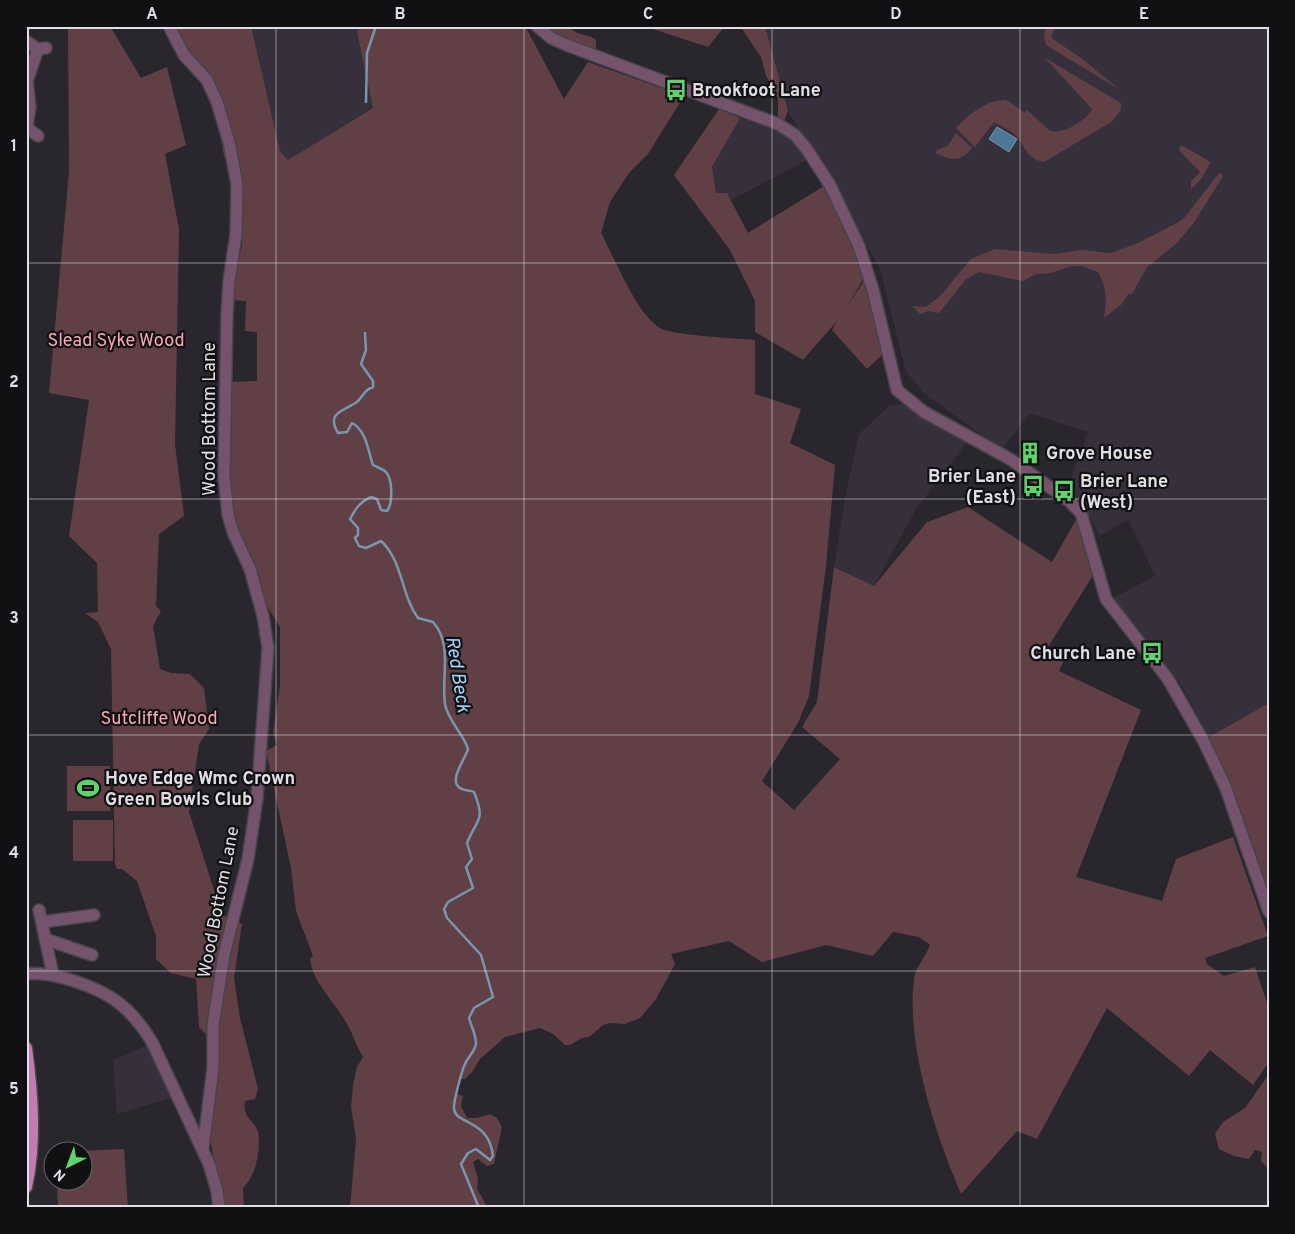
<svg xmlns="http://www.w3.org/2000/svg" width="1295" height="1234" font-family="Overpass,sans-serif">
<style>
.built{fill:#36303c}
.green{fill:#604045}
.water{fill:#4c7796;stroke:#7996ae}
.lines{fill:none;stroke-linecap:round;stroke-linejoin:round}
.stream{stroke:#7996ae;stroke-width:2.5}
.minor-casing{stroke:#46444b;stroke-width:14}
.major-casing{stroke:#46444b;stroke-width:15}
.minor{stroke:#75536c;stroke-width:11}
.major{stroke:#c17db0;stroke-width:12}
.grid{fill:none;stroke:#e1dfe5;stroke-width:1;stroke-opacity:0.55}
.labels{text-anchor:middle;stroke-width:4.5;stroke-linejoin:round;paint-order:stroke}
.poi-label{font-size:18px;font-weight:bold;fill:#e1dfe5;stroke:#111013;text-anchor:start}
.park-label{font-size:18px;fill:#fba9b7;stroke:#111013}
.street-label{font-size:18px;fill:#e1dfe5;stroke:#111013}
.water-label{font-size:19px;font-style:italic;fill:#a1d6fe;stroke:#111013}
.neatline{fill:none;stroke:#e1dfe5;stroke-width:2}
.grid-label{font-size:16px;text-anchor:middle;font-weight:bold;fill:#e1dfe5}
</style>
<rect width="100%" height="100%" fill="#29262e"/>
<g class="built">
<path d="M251,26H361L357,32L373,108L288,160L280,151Z"/>
<path d="M765,26H1269V703L1209,737L1180,683L1113,598L1155,576L1128,519L1100,536L1088,514L1066,491L1088,432L1030,413L1002,449L925,394L906,372L880,268L788,111Z"/>
<path d="M740,118L771,128L787,137L809,159L731,200L727,193H716L712,167Z"/>
<path d="M907,403L968,441L916,509L874,586L834,567L845,497L859,434L889,406Z"/>
<path d="M147,1046L155,1058L171,1098L117,1114L113,1060Z"/>
</g>
<g class="green">
<path d="M68,26H110L141,78L167,67L186,145L165,154L179,229L175,444L184,516L159,534L156,606L161,611L153,626L160,669L171,673L190,674L204,688L209,729L199,744L189,812L222,915L242,924L234,978L240,1018L258,1089L255,1099L245,1101C242,1119 255,1120 258,1132C261,1151 256,1175 243,1188L244,1208H224L215,1173L208,1118L201,1116L208,1057V1036L199,1027L196,979L171,973L156,959V936L137,881L122,869H117L115,864L111,649L98,622L85,613L98,612L97,563L69,536L89,400L49,393L69,172Z"/>
<path d="M173,26H251L280,151L288,160L373,108L357,32L361,26H525L564,99L588,62L684,96L648,154L629,173L610,202L601,233C614,257 637,315 660,328C676,336 735,338 755,340V394L801,409L790,443L835,465L826,566L809,696L798,723L762,781L794,810L840,759L802,727L817,702L834,567L874,586L927,522L968,507L1052,562L1076,520L1089,544L1092,577L1048,647L1066,655L1059,671L1141,710L1076,877L1162,901L1176,859L1233,837L1268,936L1205,958L1207,964L1224,976L1255,967L1269,1009V1062L1253,1085L1210,1050L1189,1076L1107,1008L1037,1139L1017,1131L961,1194C935,1133 906,1046 914,979C915,968 926,956 930,945L919,937L893,932L873,956L826,945L762,962L729,941L671,954L675,964L656,999L640,1018L625,1024L610,1023L603,1025L589,1037L582,1038L570,1045H565L553,1034L540,1028L505,1037L479,1060L472,1072L465,1079H460L457,1094L463,1096L461,1106L467,1118H477L490,1114L497,1118L502,1127L494,1164L487,1166L478,1159L473,1162L478,1179L477,1189L488,1208H350L356,1139L351,1107L353,1085L357,1067L363,1057C355,1044 353,1033 346,1022C334,1001 313,983 310,959L313,956L296,911L291,868L266,751L277,745L273,732L280,686V627L264,601L250,554L234,520L228,467L232,426L231,382L257,381V332L245,331L246,301L232,300L233,275L242,247L240,187L224,156L214,103Z"/>
<path d="M542,26H567C579,37 587,33 596,40V48L594,50L556,37Z"/>
<path d="M654,26H725L708,47L653,29Z"/>
<path d="M740,26H765L788,111L784,121L778,117V98L766,76L761,57Z"/>
<path d="M1046,26H1057L1051,36L1053,39L1081,58L1120,90L1046,45L1044,35Z"/>
<path d="M1045,58L1121,103C1123,111 1116,116 1111,122L1044,162C1029,160 1026,149 1018,138C1014,131 1000,126 994,122L975,147L956,128C968,115 986,100 1004,100C1009,100 1019,109 1024,113L1027,110L1050,131C1064,134 1086,121 1092,109Z"/>
<path d="M719,109L740,118L712,167L716,193H727L748,233L824,186L855,250L865,276L848,305L866,278L883,354L867,369L832,330L837,321L803,360L755,332V301L730,250L674,175Z"/>
<path d="M956,133L972,148C961,162 951,161 936,153L937,150L948,146Z"/>
<path d="M1181,145L1211,162L1201,179L1191,190V182L1200,172L1179,150Z"/>
<path d="M1219,173L1222,174V178L1193,224L1176,244L1147,267L1132,294H1128L1122,304L1104,318C1107,301 1107,288 1098,272L1082,266H1072L1050,273L1036,274L1023,281L979,272L966,279L939,313L928,311L920,314L912,306L926,307L941,295L971,259L995,249L1054,254L1081,250L1111,253L1138,243L1177,223L1185,217Z"/>
<path d="M1269,703V893L1241,811L1209,737Z"/>
<rect x="67" y="766" width="43" height="45"/>
<rect x="73" y="820" width="40" height="41"/>
<path d="M1269,1074V1170L1261,1161L1262,1152L1255,1150L1249,1159L1234,1156L1219,1149L1215,1134L1223,1122L1245,1108Z"/>
<path d="M124,1149L128,1208H58L57,1182H82V1152L79,1151Z"/>
</g>
<path class="water" d="M997,127L1017,139L1009,152L989,139Z"/>
<g class="lines">
<g class="stream">
<path d="M366,102L367,53L376,26"/>
<path d="M365,333L366,350L361,364L373,381V387C364,390 364,395 358,401C346,411 325,411 338,433L347,432L352,423C367,431 368,452 373,465C377,467 382,469 385,471C393,478 393,503 387,511L381,510L377,499L371,497C360,502 356,508 350,519L358,528V535L355,538L359,546L366,548L381,541C403,561 401,595 418,618L433,622C453,644 441,677 445,704C448,721 463,733 468,749C466,758 446,783 462,789C465,791 470,790 474,792C486,822 477,818 467,843L472,859L466,867L473,888L448,902L444,909L447,918L481,955L493,997L474,1008L469,1018C471,1026 476,1034 476,1044C475,1051 468,1057 465,1064C462,1070 453,1103 454,1109C456,1125 489,1119 493,1156L490,1160L476,1149L468,1153L461,1164L479,1208"/>
</g>
<g class="minor-casing">
<g id="minor">
<path d="M169,26L184,55L207,80L217,102L229,142L237,185L236,234L229,281L227,314L224,476L228,515L233,532L250,569L263,616L268,648L257,798L248,859L224,955L213,1025V1068L203,1148"/>
<path d="M537,26L551,38L569,46L778,124L795,135L806,148L830,185L859,246L873,290L897,390L924,412L1010,459L1069,501L1081,513L1106,599L1168,679L1203,740L1225,786L1269,912"/>
<path d="M26,41L38,49L46,48"/>
<path d="M26,127L38,136"/>
<path d="M27,127L30,107L27,81L38,49"/>
<path d="M39,910L53,975"/>
<path d="M42,922L94,915"/>
<path d="M45,939L92,955"/>
<path d="M26,974C39,972 52,975 64,978C106,990 129,1004 152,1042L209,1164L217,1191L219,1208"/>
</g>
</g>
<g class="major-casing">
<path id="major" d="M26,1048C32,1093 36,1143 26,1187"/>
</g>
<use href="#minor" class="minor"/>
<use href="#major" class="major"/>
</g>
<path class="grid" d="M276,26V1208M524,26V1208M772,26V1208M1020,26V1208M26,263H1269M26,499H1269M26,735H1269M26,971H1269"/>
<defs>
<g id="bus-bare" transform="scale(1.725)"><path d="M-5-6H5V4H4V6H2V4H-2V6H-4V4H-5ZM-3.5-4V0h7V-4ZM-3.5 1.2v1.5H-2V1.2ZM2 1.2v1.5H3.5V1.2Z" fill="#5dd56c" stroke="#111013" stroke-width="2.5" paint-order="stroke"/></g>
<g id="building-bare" transform="scale(1.725)"><path d="M-4-6H4V6H1V3H-1V6H-4ZM-2.5-4.3h1.7v1.8h-1.7ZM.8-4.3h1.7v1.8H.8ZM-2.5-1h1.7V.8h-1.7ZM.8-1h1.7V.8H.8Z" fill="#5dd56c" stroke="#111013" stroke-width="2.5" paint-order="stroke"/></g>
<g id="stadium-bare" transform="scale(1.725)"><path d="M0-5a6.5 5 0 1 0 0 10a6.5 5 0 1 0 0-10ZM-3.5-1.8h7v3.6h-7Z" fill="#5dd56c" stroke="#111013" stroke-width="2.5" paint-order="stroke"/></g>
</defs>
<g fill-rule="evenodd">
<use href="#bus-bare" x="676" y="90"/>
<use href="#building-bare" x="1030" y="453"/>
<use href="#bus-bare" x="1033" y="486"/>
<use href="#bus-bare" x="1064" y="491"/>
<use href="#bus-bare" x="1152" y="653"/>
<use href="#stadium-bare" x="88" y="788"/>
</g>
<g class="labels">
<g class="poi-label">
<text x="692" y="96">Brookfoot Lane</text>
<text x="1046" y="459">Grove House</text>
<text x="1016" y="482" text-anchor="end">Brier Lane<tspan x="1016" dy="21">(East)</tspan></text>
<text x="1080" y="487">Brier Lane<tspan x="1080" dy="21">(West)</tspan></text>
<text x="1136" y="659" text-anchor="end">Church Lane</text>
<text x="105" y="784">Hove Edge Wmc Crown<tspan x="105" dy="21">Green Bowls Club</tspan></text>
</g>
<g class="park-label">
<text x="116" y="346">Slead Syke Wood</text>
<text x="159" y="724">Sutcliffe Wood</text>
</g>
<g class="street-label">
<text transform="translate(209 419) rotate(-90)" y="6">Wood Bottom Lane</text>
<text transform="translate(218 902) rotate(-79)" y="6">Wood Bottom Lane</text>
</g>
<g class="water-label">
<text transform="translate(459 674) rotate(81)" y="7">Red Beck</text>
</g>
</g>
<rect width="1295" height="1234" fill="none" stroke="#111013" stroke-width="55"/>
<g transform="translate(68 1166) rotate(222)"><circle r="24" fill="#111013" stroke="#646367"/>
<path d="M0-4L9 19L0 12L-9 19Z" fill="#5dd56c"/>
<text y="-8" font-size="14" font-weight="bold" text-anchor="middle" fill="#e1dfe5">N</text>
</g>
<rect x="28" y="28" width="1240" height="1178" class="neatline"/>
<g class="grid-label">
<text x="152" y="19">A</text>
<text x="400" y="19">B</text>
<text x="648" y="19">C</text>
<text x="896" y="19">D</text>
<text x="1144" y="19">E</text>
<text x="14" y="151">1</text>
<text x="14" y="387">2</text>
<text x="14" y="623">3</text>
<text x="14" y="858">4</text>
<text x="14" y="1094">5</text>
</g>
</svg>
